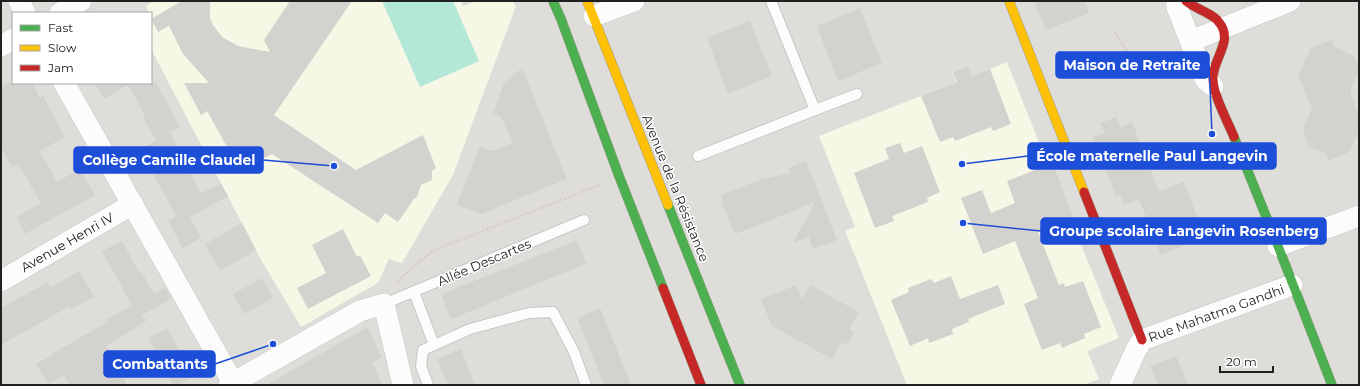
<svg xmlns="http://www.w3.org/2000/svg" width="1360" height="386" font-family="Montserrat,sans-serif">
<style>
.residential{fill:#deddda;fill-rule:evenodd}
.education{fill:#f6f7e5}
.pitch{fill:#b3e8d8}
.building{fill:#d4d2ce}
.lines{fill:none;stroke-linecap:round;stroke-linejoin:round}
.lane-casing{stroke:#c7c7c5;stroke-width:12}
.street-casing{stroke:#c7c7c5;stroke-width:22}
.fast-casing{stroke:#959a80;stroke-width:10}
.slow-casing{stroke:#959a80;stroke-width:10}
.jam-casing{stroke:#959a80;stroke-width:10}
.path{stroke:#d8cbc7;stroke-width:2.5;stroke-dasharray:2 2;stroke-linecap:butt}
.lane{stroke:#fdfcfc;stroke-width:10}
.street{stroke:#fdfcfc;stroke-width:21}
.fast{stroke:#4caf50;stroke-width:9}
.slow{stroke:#ffc107;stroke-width:9}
.jam{stroke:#c62828;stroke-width:9}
.labels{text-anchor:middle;stroke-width:3;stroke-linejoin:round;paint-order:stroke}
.street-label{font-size:13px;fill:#202020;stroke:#fff}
.leader{fill:none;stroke:#1d4ed8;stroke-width:1.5}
.callout-dot{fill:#1d4ed8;stroke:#fff;stroke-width:1.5}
.callout{fill:#1d4ed8;stroke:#1d4ed8;stroke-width:1.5}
.callout-label{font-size:14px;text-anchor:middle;font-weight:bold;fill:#fff}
</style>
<rect width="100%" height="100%" fill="#efeee9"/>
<path class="residential" d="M1,1H1359V385H1ZM13,13H151V83H13Z"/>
<g class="education">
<path d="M154,1H461L463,6L477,1H513L516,6L453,175L402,263L389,259L378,283L301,327L260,258L151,49V13H149L146,6Z"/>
<path d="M1007,62L1048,165L1053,163L1074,218L1071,220L1119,338L1087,351L1099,379L1086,384V385H907L845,231L855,227L819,136L956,82L953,72L968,66L972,76Z"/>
</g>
<path class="pitch" d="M382,1H453L479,61L420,87Z"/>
<g class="building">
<path d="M182,1H210V18L213,25L222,37L238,46L270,52L264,40L290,1H352L274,115L356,170L423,135L436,168L432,171V180L421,185L417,197L414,199L398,222L385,213L378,223L272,154L240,170L207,111L201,115L184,83H209L183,54L169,26L158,32L151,19Z"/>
<path d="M1034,1H1085L1089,13L1046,30Z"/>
<path d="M860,8L882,63L838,81L817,26Z"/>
<path d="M750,21L772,76L728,94L707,38Z"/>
<path d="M1332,40L1334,46L1354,56L1359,68V71L1350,91L1359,115V132L1349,152L1328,161L1326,153L1309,147L1303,130L1312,108L1298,76L1311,48Z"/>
<path d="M968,66L972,76L990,69L1011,124L993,131L991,127L955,141L953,137L940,142L921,96L957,82L953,72Z"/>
<path d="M522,68L567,179L481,214L457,205L480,146L492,151L513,143L501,117L493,113L504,83Z"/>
<path d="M8,83H32L40,98L43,96L59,126H58L65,137L40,151L57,182L80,169L95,195L25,234L17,217L41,203L18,164L12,167L1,148V87Z"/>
<path d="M95,83H156L180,127L170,132L179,149L177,150L201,193L221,184L228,196L190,217L201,238L183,248L168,221L176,216L149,166L140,171L131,154L156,140L143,117L145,115L128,85L104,99Z"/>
<path d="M1116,117L1120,127L1132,122L1159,191L1184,182L1205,237L1161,255L1139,199L1124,205L1120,194L1116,196L1093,137L1105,133L1101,123Z"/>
<path d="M900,143L904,153L922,146L940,192L927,198L928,202L892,216L894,221L875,228L854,173L889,159L885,148Z"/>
<path d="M806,161L837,240L813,249L809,237L793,243L815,202L735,234L722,204L721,195L759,180L790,173L788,168Z"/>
<path d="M1053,163L1074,218L1038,232L1059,285L1064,283L1065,287L1083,281L1101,327L1084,334L1085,338L1062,348L1060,343L1042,350L1024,304L1038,298L1015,241L983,254L961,198L982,190L991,213L1015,203L1007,181Z"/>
<path d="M242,223L256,250L220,271L205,244Z"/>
<path d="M343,229L357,257L360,255L371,276L308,309L297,288L326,273L312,245Z"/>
<path d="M577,240L586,264L451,319L441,294Z"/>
<path d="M122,241L139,272L141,271L154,294L165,288L172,298L142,315L146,321L106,346L127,385H70L64,375L48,384L36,364L54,354L53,353L108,322L107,319L132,305L102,251Z"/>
<path d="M79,271L94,297L72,309L70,306L1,345V308L48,282L51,287Z"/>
<path d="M951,276L960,299L998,285L1005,304L968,319L969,322L952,329L953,334L929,343L928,338L910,346L891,300L909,292L908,288L931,279L934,283Z"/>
<path d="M262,278L273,298L244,314L233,294Z"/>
<path d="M796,285L802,299L810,285L859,312L849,329L854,332L847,345L842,342L832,359L772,326L761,299Z"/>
<path d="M600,308L631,385H604L577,318Z"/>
<path d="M367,327L382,357L373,363L382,385H267Z"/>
<path d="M167,328L179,350L181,349L195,374L177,385H173L148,338Z"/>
<path d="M461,349L475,385H448L437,359Z"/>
<path d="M1176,356L1188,385H1158L1150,366Z"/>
</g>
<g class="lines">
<g class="lane-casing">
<g id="lane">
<path d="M815,110L857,94"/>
<path d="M698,156L815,110L771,1"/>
<path d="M414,292L434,345"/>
<path d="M384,304L584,220"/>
<path d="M428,385L421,366L423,350L470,329L529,313L553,312L574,352L586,385"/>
</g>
</g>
<g class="street-casing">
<g id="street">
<path d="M19,1L25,13"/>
<path d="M1177,1V7L1205,79L1213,86"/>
<path d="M60,13L81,1"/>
<path d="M594,16L634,1"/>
<path d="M1191,41L1290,1"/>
<path d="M1,46L13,39"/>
<path d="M64,83L233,383"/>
<path d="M1278,246L1359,216"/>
<path d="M1,281L133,204"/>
<path d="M229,385L360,311L384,304L403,385"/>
<path d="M1120,385L1136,350L1142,340L1292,285"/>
</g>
</g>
<g class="fast-casing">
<g id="fast">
<path d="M553,1L561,19L619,176L663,288"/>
<path d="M1234,137L1278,246L1332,385"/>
<path d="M668,205L740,385"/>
</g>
</g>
<g class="slow-casing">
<g id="slow">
<path d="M587,1L668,205"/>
<path d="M1009,1L1084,192"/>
</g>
</g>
<g class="jam-casing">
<g id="jam">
<path d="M1186,1C1197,10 1214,13 1221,25C1232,42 1213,60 1213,77C1212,93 1228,122 1234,137"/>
<path d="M1084,192L1142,340"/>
<path d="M663,288L701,385"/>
</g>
</g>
<g class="path">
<path d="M1115,32L1141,75"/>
<path d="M398,282L402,277L432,251L602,184"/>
</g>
<use href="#lane" class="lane"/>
<use href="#street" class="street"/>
<use href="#fast" class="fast"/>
<use href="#slow" class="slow"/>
<use href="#jam" class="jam"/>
</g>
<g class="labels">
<g class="street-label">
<text transform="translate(676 188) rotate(68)" y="5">Avenue de la Résistance</text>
<text transform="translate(67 242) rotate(-30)" y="5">Avenue Henri IV</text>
<text transform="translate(484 262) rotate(-23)" y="5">Allée Descartes</text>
<text transform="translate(1216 313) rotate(-20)" y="5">Rue Mahatma Gandhi</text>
</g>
</g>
<path class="leader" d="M1212 134L1209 65M962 164L1028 156M334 166L263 160M963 223L1041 231M273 344L215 364"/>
<g class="callout-dot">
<circle cx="1212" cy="134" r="4"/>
<circle cx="962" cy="164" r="4"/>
<circle cx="334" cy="166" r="4"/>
<circle cx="963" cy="223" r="4"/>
<circle cx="273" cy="344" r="4"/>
</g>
<g class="callout">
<rect x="1056" y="52" width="153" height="26" rx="4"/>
<rect x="1028" y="143" width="248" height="26" rx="4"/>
<rect x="74" y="147" width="189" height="26" rx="4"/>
<rect x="1041" y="218" width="285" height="26" rx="4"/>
<rect x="104" y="351" width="111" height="26" rx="4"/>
</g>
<g class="callout-label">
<text x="1132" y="70">Maison de Retraite</text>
<text x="1152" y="161">École maternelle Paul Langevin</text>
<text x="169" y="165">Collège Camille Claudel</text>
<text x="1184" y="236">Groupe scolaire Langevin Rosenberg</text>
<text x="160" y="369">Combattants</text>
</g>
<rect width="1360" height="386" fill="none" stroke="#202020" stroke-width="4"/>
<rect x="12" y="12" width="140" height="72" fill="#ffffff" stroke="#a6a6a6"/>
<rect x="20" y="25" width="20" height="6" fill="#4caf50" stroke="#a6a6a6"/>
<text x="48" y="32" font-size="12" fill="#202020">Fast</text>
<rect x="20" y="45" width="20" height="6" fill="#ffc107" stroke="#a6a6a6"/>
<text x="48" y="52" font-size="12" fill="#202020">Slow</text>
<rect x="20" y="65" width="20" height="6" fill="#c62828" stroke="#a6a6a6"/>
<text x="48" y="72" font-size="12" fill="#202020">Jam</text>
<path d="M1220 366v6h53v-6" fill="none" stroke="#202020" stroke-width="2"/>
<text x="1226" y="366" font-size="12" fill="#202020" stroke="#ffffff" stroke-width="3" paint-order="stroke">20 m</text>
</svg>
